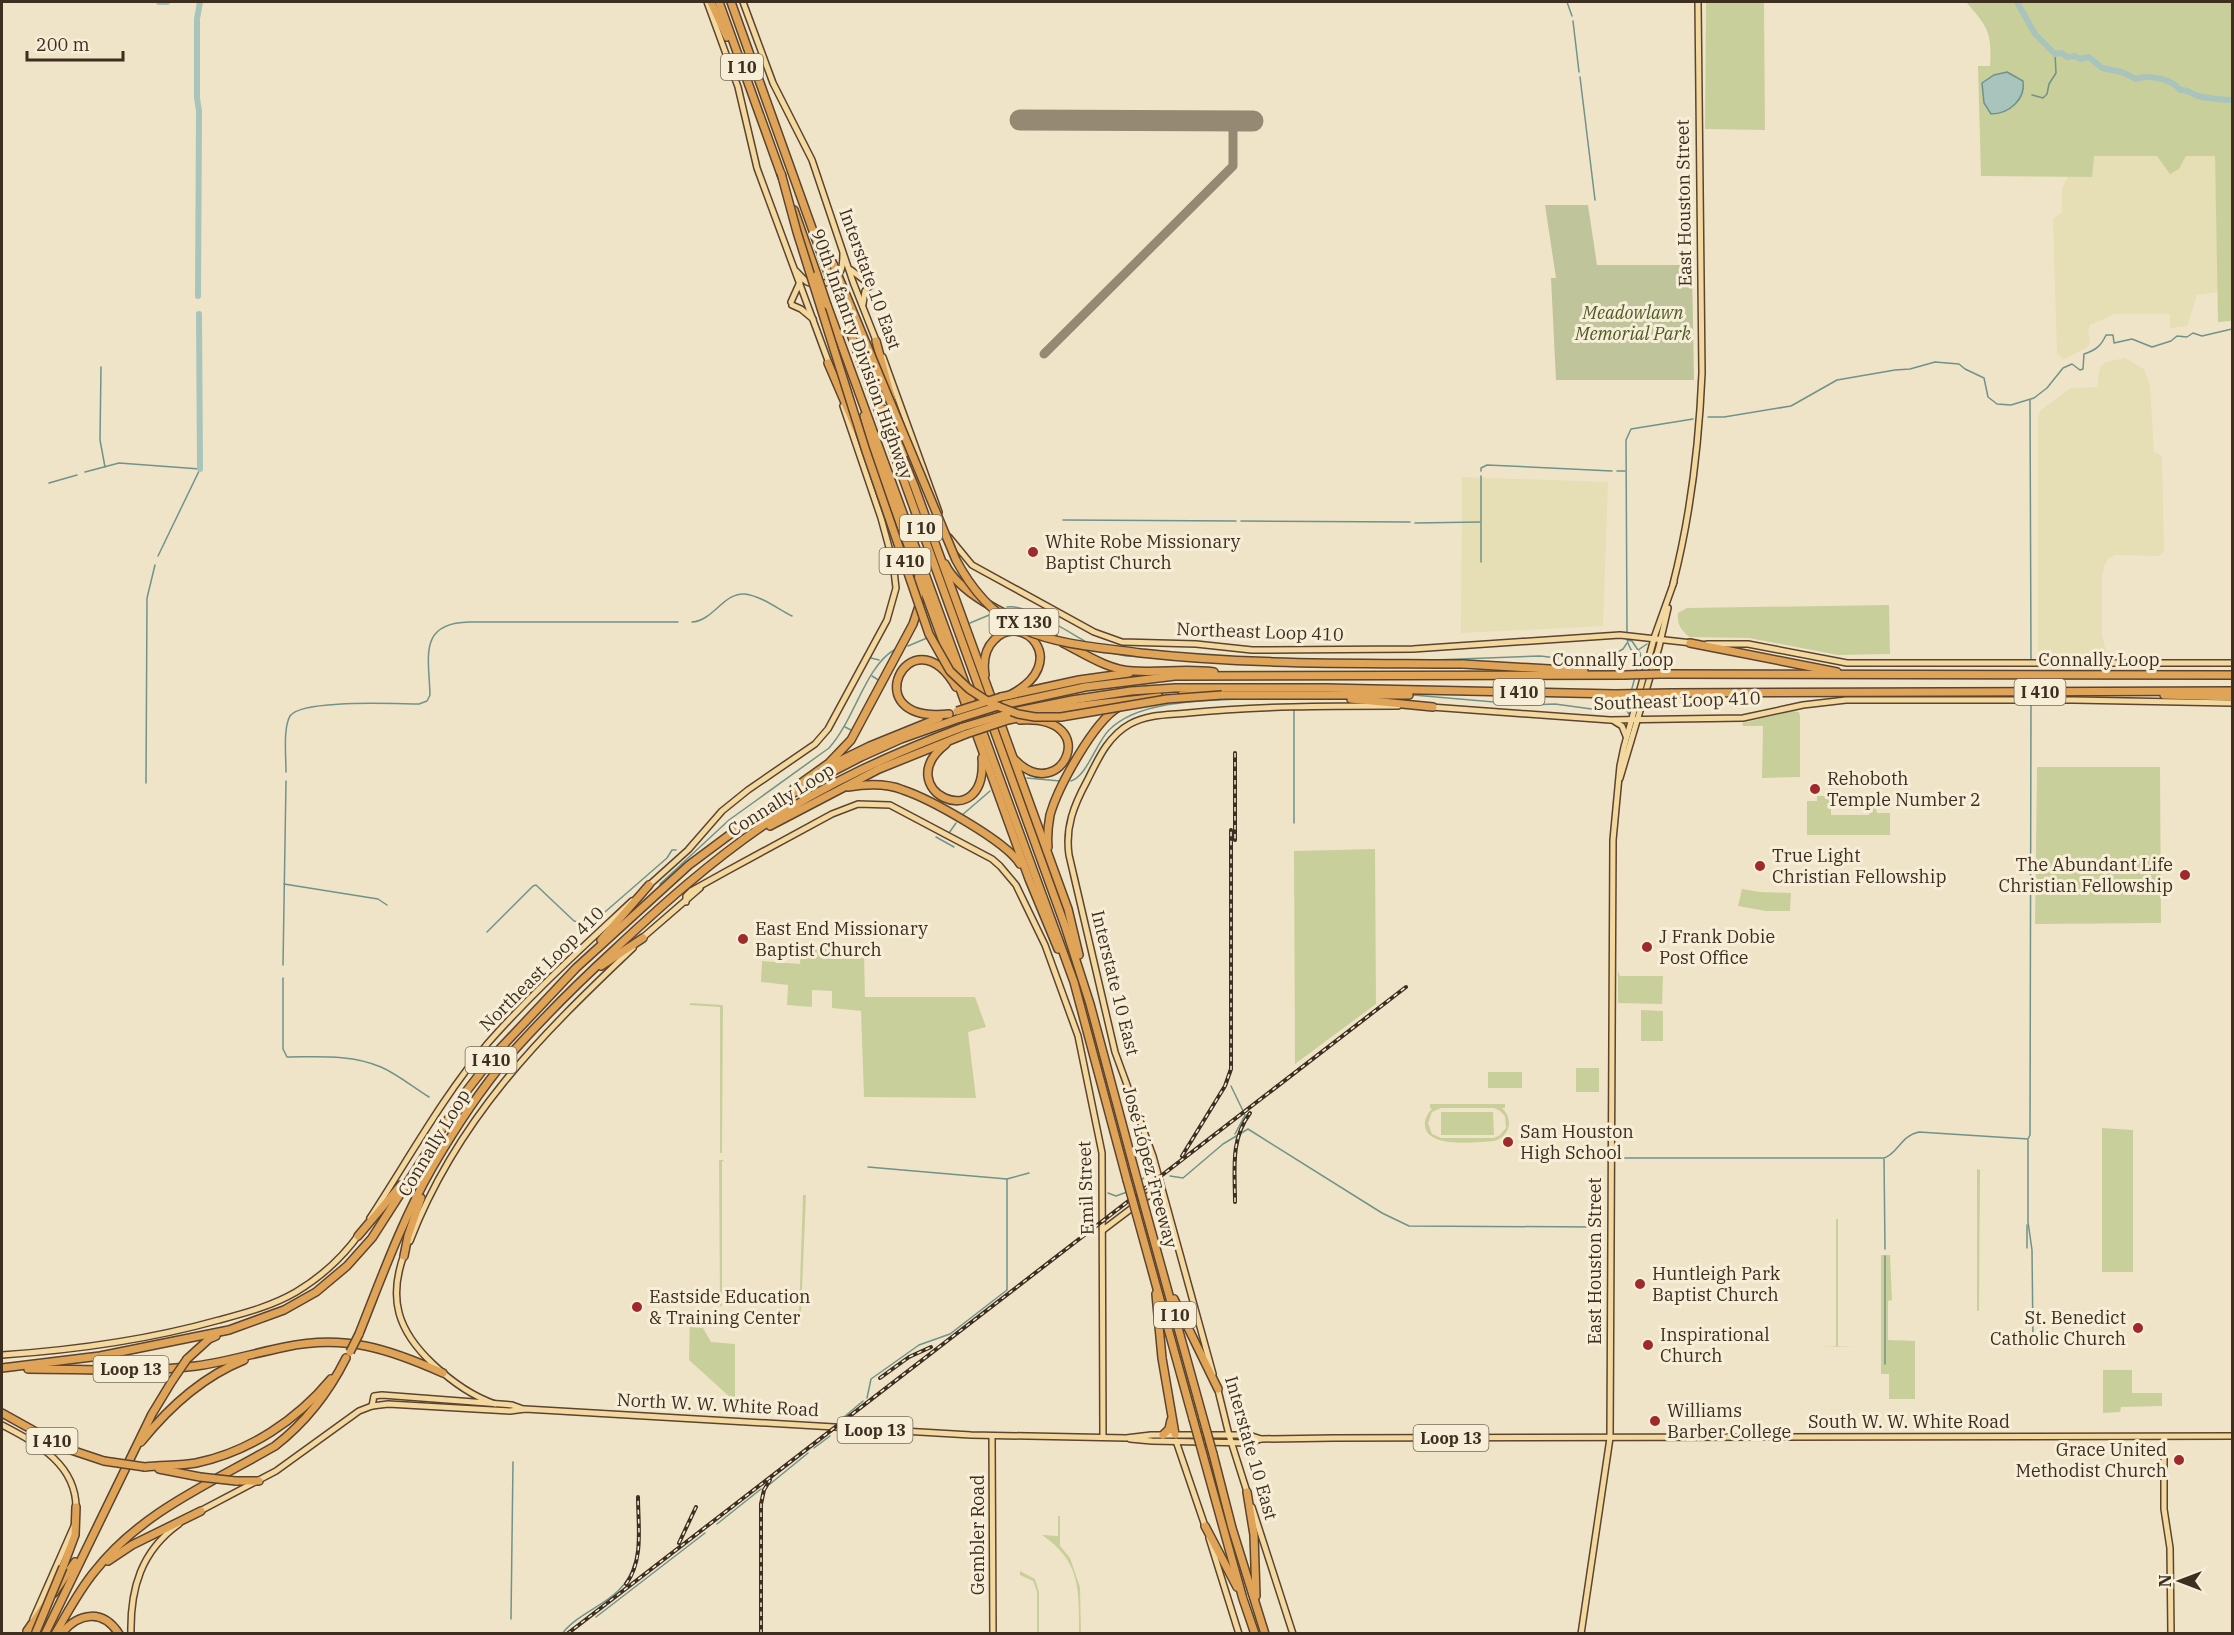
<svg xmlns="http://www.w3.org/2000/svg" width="2234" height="1635" font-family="'IBM Plex Serif',serif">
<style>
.farmland{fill:#e6deb5}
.green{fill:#c9cf9b;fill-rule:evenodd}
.cemetery{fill:#bfc49a}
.water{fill:#a9c4bc;stroke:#6f938a;stroke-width:1.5}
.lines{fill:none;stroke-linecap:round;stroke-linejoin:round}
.stream{stroke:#6f938a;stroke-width:1.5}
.river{stroke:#a9c4bc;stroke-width:6}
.taxiway{stroke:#968974;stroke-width:9}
.runway{stroke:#968974;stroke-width:21}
.major-casing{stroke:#5b4430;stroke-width:8}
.highway-casing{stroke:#5b4430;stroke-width:10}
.major{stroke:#f3d9a0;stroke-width:5}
.highway{stroke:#e0a458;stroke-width:7}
.rail-casing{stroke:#3d2e20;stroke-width:4}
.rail{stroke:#f7eed8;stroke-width:1.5;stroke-dasharray:4.5;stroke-linecap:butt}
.highway-bridge-casing{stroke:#5b4430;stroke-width:10;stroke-linecap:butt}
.highway-bridge{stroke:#e0a458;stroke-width:7}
.poi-dot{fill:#9e2a2b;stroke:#f7eed8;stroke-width:2}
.labels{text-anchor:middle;stroke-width:6;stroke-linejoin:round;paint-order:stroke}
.shield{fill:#f7eed8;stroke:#756857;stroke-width:1.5}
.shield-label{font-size:16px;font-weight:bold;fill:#3d2e20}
.street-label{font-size:18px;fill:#3d2e20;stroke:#f7eed8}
.park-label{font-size:18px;font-style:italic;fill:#4d5a26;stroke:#f7eed8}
.poi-label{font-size:18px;fill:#3d2e20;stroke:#f7eed8;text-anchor:start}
</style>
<rect width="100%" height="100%" fill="#f0e4c8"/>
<g class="farmland">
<path d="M2093,156H2158L2179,169L2186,156H2215L2218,292L2197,295L2187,326L2170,328V314H2115L2090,325L2088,330L2090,340L2088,347L2064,359L2057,354L2053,219L2062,212V188L2068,177H2092Z"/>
<path d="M2125,358L2144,369L2150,385L2154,452L2162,456L2164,551L2159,556L2115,555L2108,559L2104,567L2102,576V635L2106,652L2104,654L2044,655L2038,651V417L2041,410L2071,388L2097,387L2100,367L2106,362Z"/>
<path d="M1462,477L1608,482L1603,626L1461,633Z"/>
</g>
<g class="green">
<path d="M1706,2H1764L1765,130L1705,129Z"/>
<path d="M1966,2H2232V321L2218,322L2215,156H2186L2179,169L2170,174L2157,156H2094L2092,177L1981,176L1978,66H1990C1992,32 1988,27 1966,2Z"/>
<path d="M1889,605L1890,654H1888L1838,655L1749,638L1689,637C1681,629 1677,625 1678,613L1687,608Z"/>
<path d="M1793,711L1799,712L1800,716V777L1762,778L1763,726H1743L1742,723Z"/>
<path d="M2037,767H2160L2161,923L2035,924Z"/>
<path d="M1817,796H1831V815H1869L1870,807H1876L1877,813H1890V835H1807V801H1817Z"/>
<path d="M1375,849L1376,1004L1295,1064L1294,851Z"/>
<path d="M1742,889L1760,892L1791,893L1790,911H1766L1738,906Z"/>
<path d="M861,946V952L864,955L865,997H975L986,1027L968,1032L976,1098L864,1097L861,1011L832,1008V991L812,990V1007L787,1005L788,985L761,982L762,961L800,964L801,947Z"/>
<path d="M1618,971L1620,976H1663L1662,1004L1618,1003Z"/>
<path d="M691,1003L722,1005L723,1006L722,1153H720V1007L689,1005Z"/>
<path d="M1641,1010L1663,1011V1041H1641Z"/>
<rect x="1576" y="1068" width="23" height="24"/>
<rect x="1488" y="1072" width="34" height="16"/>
<path d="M1430,1104H1505V1108H1502C1514,1120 1510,1136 1494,1141C1477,1142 1428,1149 1425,1126C1424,1119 1428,1113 1432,1109L1430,1108ZM1441,1108H1494L1500,1111L1505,1116L1506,1128L1500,1135L1494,1138H1441L1432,1134L1428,1123L1432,1112Z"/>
<path d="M1441,1112H1493L1494,1135H1441Z"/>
<path d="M2102,1128L2133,1130V1272H2102Z"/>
<path d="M719,1160H724L722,1162V1306H720Z"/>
<path d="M1977,1169L1980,1170L1979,1311H1977Z"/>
<path d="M803,1195H806L801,1313H799Z"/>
<path d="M1836,1219H1838V1346H1856L1820,1347L1836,1346Z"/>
<path d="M1881,1255H1890L1892,1300L1888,1301V1340L1915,1341V1399H1889V1374H1881Z"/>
<path d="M690,1311V1327L703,1328L711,1342L735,1344V1399L731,1398L689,1360Z"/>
<path d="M2103,1370H2132V1393H2162V1406L2121,1407L2120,1412L2103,1413Z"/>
<path d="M1058,1516H1060V1546L1070,1558L1080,1587L1081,1633H1079C1079,1591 1081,1561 1042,1535L1058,1536Z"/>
<path d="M1020,1571L1035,1579L1039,1592V1633H1037V1592L1033,1581L1020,1575Z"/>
</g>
<path class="cemetery" d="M1545,205H1588L1597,265H1692L1694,380H1556L1551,278H1556Z"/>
<path class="water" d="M2007,72L2023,81C2026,99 2009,114 1991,114L1984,103L1982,83L1994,75Z"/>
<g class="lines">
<g class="stream">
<path d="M1296,2H1415"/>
<path d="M1567,2L1572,16"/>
<path d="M1573,21L1579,72"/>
<path d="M1580,77L1595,200"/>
<path d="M2032,95L2043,98L2047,94L2049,84L2056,73L2055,54"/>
<path d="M101,367L100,440L105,467"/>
<path d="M2030,400L2031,660"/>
<path d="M1708,417H1724L1791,406L1837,380L1895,370L1910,369L1935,362L1959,364L1965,369L1984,378L1988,397L1997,404L2011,405L2034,398L2047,388L2063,368L2072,364L2080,370L2083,369L2084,354C2096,350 2101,346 2106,335H2113L2114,343L2132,339L2152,347L2171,341L2177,336L2187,337L2193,333L2202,336L2232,329"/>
<path d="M1481,471V468L1487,465L1612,471"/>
<path d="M1617,471H1625"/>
<path d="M85,472L119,463L200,469L158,556"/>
<path d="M1481,476V562"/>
<path d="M49,483L77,475"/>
<path d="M1063,520L1236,521"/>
<path d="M1241,521L1410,522"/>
<path d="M1415,523L1480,522"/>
<path d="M1007,607C1026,603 1071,634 1090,644"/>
<path d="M692,622C713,621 724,592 745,594C761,596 778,609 792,616"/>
<path d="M970,623L994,613"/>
<path d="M1627,632L1626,440L1631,429L1693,419"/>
<path d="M1627,638C1628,652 1640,654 1636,672"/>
<path d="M1627,640L1632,641L1640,653L1643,665"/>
<path d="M908,646L927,638"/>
<path d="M1638,650L1647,644"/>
<path d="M1108,652L1126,656L1147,657"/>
<path d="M871,658L879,660"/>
<path d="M1434,660L1540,656L1558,658L1614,654L1623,649L1627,643"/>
<path d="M872,676L880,681"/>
<path d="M1631,692L1635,677"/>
<path d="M1413,695L1529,705L1555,704L1599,710L1623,709L1627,706L1629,697"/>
<path d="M1625,708L1629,714"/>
<path d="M1294,710V823"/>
<path d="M845,727L853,731"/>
<path d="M286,772C286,757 283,728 290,716C301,699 396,704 419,704L427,701L430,695C429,657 418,623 469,622H678"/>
<path d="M1027,778L1060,781"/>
<path d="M1071,781C1087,776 1096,743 1109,730C1141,697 1217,701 1261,698"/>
<path d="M146,783L147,598L155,565"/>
<path d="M961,816L990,791"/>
<path d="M949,833L956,823"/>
<path d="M936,837L954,847"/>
<path d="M284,884L378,899L387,905"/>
<path d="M660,884L729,820L829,748C854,721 865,667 894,650"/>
<path d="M487,932L533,886L536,885L574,921L590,925L667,858L672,850H676"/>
<path d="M283,965L286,781"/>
<path d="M283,978V1049L287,1057C318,1057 351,1054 381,1067C397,1074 413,1087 429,1097"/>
<path d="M1231,1086L1245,1115L1235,1134"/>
<path d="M2028,1140V1222L2032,1250L2033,1339"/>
<path d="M1622,1158H1884C1898,1154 1900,1136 1919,1132L2028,1139L2030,1135L2031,702"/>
<path d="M1884,1159L1885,1249"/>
<path d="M868,1167L1007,1179L1029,1173"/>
<path d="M1170,1176L1183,1178L1223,1144L1248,1129L1382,1213L1409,1226L1594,1227"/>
<path d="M1140,1181L1150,1173H1153"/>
<path d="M1108,1193L1116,1196L1127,1192"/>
<path d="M2027,1248V1225"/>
<path d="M1885,1256V1364"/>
<path d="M867,1398L871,1379L919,1345L950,1334L1007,1290V1179"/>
<path d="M838,1422L863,1401"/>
<path d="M814,1448L830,1436"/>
<path d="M770,1484L808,1453"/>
<path d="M717,1524L761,1489"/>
<path d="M596,1617L705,1533"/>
<path d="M511,1619L513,1462"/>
<path d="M562,1634C581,1608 625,1602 634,1564"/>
</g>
<g class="river">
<path d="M159,2H167"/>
<path d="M2017,2L2035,34L2055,54L2062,53L2067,57L2075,56L2080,59L2089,57L2102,68L2122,72L2136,79C2148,74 2172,79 2180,90C2188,89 2191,94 2198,96C2205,98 2225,100 2232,100"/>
<path d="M198,296L199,111L197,98V19L200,2"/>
<path d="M199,314L200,469"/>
</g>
<path class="taxiway" d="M1044,354L1233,166V120"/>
<path class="runway" d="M1020,120L1253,121"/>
<g class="major-casing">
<g id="major">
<path d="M707,2L738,87L757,168L830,366"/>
<path d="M743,2L773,83L812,160L853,282L877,343"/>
<path d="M851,270L864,280"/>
<path d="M796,271C799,274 803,279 807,282C816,287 833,283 839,274C843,268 843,261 843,254"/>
<path d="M791,302L800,282"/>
<path d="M863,304L865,291L872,284"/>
<path d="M792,305L801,309L813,319"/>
<path d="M883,357L939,512"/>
<path d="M949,537L972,565L1094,632L1122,642L1196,644L1252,650L1413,649L1620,635L1692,643"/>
<path d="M1673,584C1691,514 1699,445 1702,373L1698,2"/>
<path d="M1707,644H1748L1847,663H2232"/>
<path d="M1431,707L1610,720L1743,718L1803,705L1846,700H2074L2232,703"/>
<path d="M1614,721L1622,726L1626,736"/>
<path d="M1620,778L1659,647L1668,608"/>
<path d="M648,886L688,850L722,811L748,790L815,744L828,729L887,620L896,588L893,562L881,518L843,406"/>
<path d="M686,902V896L691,891L727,871L832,814L858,804L890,805L992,859L1000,866L1016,885L1045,945L1078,1036L1102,1153L1103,1437"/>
<path d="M641,939L700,888"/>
<path d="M370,1218C408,1160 443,1096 488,1043C533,992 583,947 632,901"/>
<path d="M1103,1230L1161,1186"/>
<path d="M410,1241C457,1119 540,1036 633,948"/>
<path d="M405,1252C387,1299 398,1331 433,1364C451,1381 472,1396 495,1404"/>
<path d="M2,1355C75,1350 148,1340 219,1320C245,1313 272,1306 296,1292C321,1277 343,1257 360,1233"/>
<path d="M1213,1374L1153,1156L1115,1052L1069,855C1065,827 1074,805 1087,781C1098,759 1108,736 1130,724C1148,714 1168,715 1188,713C1257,706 1328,706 1398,706"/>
<path d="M1217,1386L1229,1435L1248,1495"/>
<path d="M372,1406L374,1396L382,1395L512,1405L523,1409"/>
<path d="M2,1425C36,1443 78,1464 76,1511"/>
<path d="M992,1436L993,1634"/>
<path d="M2164,1438V1509L2170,1548L2171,1634"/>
<path d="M1130,1439L1152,1441L1249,1443L1261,1439L1334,1438L2232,1436"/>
<path d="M1176,1441L1206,1529"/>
<path d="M1252,1507L1293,1634"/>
<path d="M200,1511L276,1471L359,1411L372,1406L388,1404L510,1411L525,1409L971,1435L1126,1438L1151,1435H1249L1261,1439"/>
<path d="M1209,1538L1239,1634"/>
<path d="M33,1619L74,1526"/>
<path d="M131,1634C130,1589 141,1551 179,1524"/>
<path d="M1581,1634L1610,1438L1613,840L1620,766L1624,747L1655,635L1674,582"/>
</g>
</g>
<g class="highway-casing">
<g id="highway">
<path d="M711,2L727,37"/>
<path d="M719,2L782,177"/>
<path d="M731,2L827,270"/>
<path d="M794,210L817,275"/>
<path d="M818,233L834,266"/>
<path d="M839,301L1065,926L1090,1004L1135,1172"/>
<path d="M827,305L1074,982L1127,1180"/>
<path d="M876,341L892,401"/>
<path d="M828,363L856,428"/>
<path d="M883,409L914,485L1068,909L1079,955"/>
<path d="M864,416L873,449L1029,879L1058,949"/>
<path d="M898,426L905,453"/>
<path d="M945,564C961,598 1021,621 1053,637"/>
<path d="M1063,643C1085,654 1108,670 1133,671C1160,673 1186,668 1214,672"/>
<path d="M1690,643L1837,672"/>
<path d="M1463,664L1584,671"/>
<path d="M1661,674L2232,675"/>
<path d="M985,675C983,662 985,649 994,640C1022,610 1073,662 1010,695"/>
<path d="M1671,693L2232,691"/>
<path d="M1182,695L1210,693"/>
<path d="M1222,695H1409"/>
<path d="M2164,695L2232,697"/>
<path d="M1001,697L1079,680L1129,673"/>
<path d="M1351,699L1433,707"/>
<path d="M1003,705L1085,687L1175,676L1624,675"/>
<path d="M1013,712L1072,700L1131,691L1175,688H1326L1615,694"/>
<path d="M949,714C852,725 911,609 956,687"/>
<path d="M1008,720L1070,707L1159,697"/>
<path d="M946,744C888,789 988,838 982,758"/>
<path d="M1015,760C1061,807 1105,715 1020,720"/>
<path d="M831,765L870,746L939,718"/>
<path d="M848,787C867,784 886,783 903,790C930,799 1006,841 1020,864"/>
<path d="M794,788L829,763L851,740L913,624L919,606L918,579"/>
<path d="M770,826L879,769L966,734"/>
<path d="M1048,847C1047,837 1048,826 1050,815C1058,787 1094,721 1119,707"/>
<path d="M601,940L649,885"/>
<path d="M601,966L643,938"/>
<path d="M1146,1212L1203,1418"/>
<path d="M1137,1216L1193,1419"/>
<path d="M358,1236L401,1185"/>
<path d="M404,1256L408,1236L421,1198"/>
<path d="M1156,1294L1162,1358L1175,1434"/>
<path d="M1174,1299L1218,1389"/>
<path d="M359,1334C381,1279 402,1220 432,1168C454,1130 480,1090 509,1056C542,1019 578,983 614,950C662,905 710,862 764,825C826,783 894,753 963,727"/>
<path d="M187,1359L209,1339L216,1336"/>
<path d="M2,1368L100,1356L229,1330L284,1310L316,1292L347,1266L372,1238L465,1093L496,1053L576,968L689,865L748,821L805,786L861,757L901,739L960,718"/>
<path d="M28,1369C83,1369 141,1373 196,1366C226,1362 255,1353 285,1347C345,1334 389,1349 443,1373"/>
<path d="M2,1413L65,1448L104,1461"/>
<path d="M1163,1435L1169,1429L1171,1420"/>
<path d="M141,1442C169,1407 202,1377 244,1360"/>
<path d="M1213,1454L1232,1528L1265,1634"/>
<path d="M1203,1455L1243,1599L1255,1634"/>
<path d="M145,1467C162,1465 179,1466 196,1463C249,1452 297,1420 331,1379"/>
<path d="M159,1469L200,1477"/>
<path d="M236,1481H259"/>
<path d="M1247,1492L1254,1535L1256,1596"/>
<path d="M1205,1526L1237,1587"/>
<path d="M108,1561L132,1545L201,1511"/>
<path d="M63,1567L75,1535L76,1507"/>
<path d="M54,1593L75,1562"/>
<path d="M27,1631L46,1604"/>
<path d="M45,1634L152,1414L172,1381"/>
<path d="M55,1634C68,1612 79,1590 95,1571C141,1512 211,1483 275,1446C306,1422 328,1394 346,1358"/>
<path d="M61,1634C79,1612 103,1609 119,1634"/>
</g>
</g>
<use href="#major" class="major"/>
<use href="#highway" class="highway"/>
<g class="rail-casing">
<g id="rail">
<path d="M1235,753V840"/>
<path d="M1182,1156L1225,1086L1231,1069V830"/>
<path d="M1235,1202C1235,1170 1230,1140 1250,1113"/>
<path d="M880,1378L909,1357L931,1347"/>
<path d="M679,1543L696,1507"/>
<path d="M626,1584C644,1560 638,1525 638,1497"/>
<path d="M567,1634L1406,987"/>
<path d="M761,1634V1504L764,1490L770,1480"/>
</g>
</g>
<use href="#rail" class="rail"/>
<g class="highway-bridge-casing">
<g id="highway-bridge">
<path d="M781,173L797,232L866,451L929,634L950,671L969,689L992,704L1018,714L1035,717H1061L1167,699L1222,695"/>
<path d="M834,266L956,560C972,590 994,616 1025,630C1058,645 1104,648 1141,653C1249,665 1354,663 1463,664"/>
<path d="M827,270L839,301"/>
<path d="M817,275L827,305"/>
<path d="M1624,675L1661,674"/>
<path d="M1615,694L1671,693"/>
<path d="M957,711L1001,697"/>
<path d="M960,718L998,706"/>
<path d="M963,727L1007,714"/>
<path d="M966,734L1008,720"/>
<path d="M1135,1172L1146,1212"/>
<path d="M1127,1180L1137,1216"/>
<path d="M350,1352L359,1334"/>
<path d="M172,1381L187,1359"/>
<path d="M1203,1418L1213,1454"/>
<path d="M1193,1419L1203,1455"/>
<path d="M104,1461L145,1467"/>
<path d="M200,1477L236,1481"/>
<path d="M36,1632L63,1567"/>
</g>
</g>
<use href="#highway-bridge" class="highway-bridge"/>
</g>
<g class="poi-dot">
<circle cx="1033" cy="552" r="6"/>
<circle cx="1815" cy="789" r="6"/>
<circle cx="1760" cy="866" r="6"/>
<circle cx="2185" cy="875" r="6"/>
<circle cx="743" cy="939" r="6"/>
<circle cx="1647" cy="947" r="6"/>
<circle cx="1508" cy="1142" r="6"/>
<circle cx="1640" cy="1284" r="6"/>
<circle cx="637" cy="1307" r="6"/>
<circle cx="2138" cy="1328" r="6"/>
<circle cx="1648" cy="1345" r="6"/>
<circle cx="1655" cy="1421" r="6"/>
<circle cx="2179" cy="1460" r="6"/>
</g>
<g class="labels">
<g class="shield">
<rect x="721" y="54" width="42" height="26" rx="4.5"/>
<rect x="900" y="515" width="42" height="26" rx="4.5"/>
<rect x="879.5" y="548" width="51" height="26" rx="4.5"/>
<rect x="989.5" y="609" width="69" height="26" rx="4.5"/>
<rect x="1493.5" y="679" width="51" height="26" rx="4.5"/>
<rect x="2014.5" y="679" width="51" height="26" rx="4.5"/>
<rect x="465.5" y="1047" width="51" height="26" rx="4.5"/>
<rect x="1154" y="1302" width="42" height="26" rx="4.5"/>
<rect x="93.5" y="1356" width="75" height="26" rx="4.5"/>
<rect x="837.5" y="1417" width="75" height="26" rx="4.5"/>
<rect x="1413.5" y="1425" width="75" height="26" rx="4.5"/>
<rect x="26.5" y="1428" width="51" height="26" rx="4.5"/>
</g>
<g class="shield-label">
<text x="742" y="73">I 10</text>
<text x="921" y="534">I 10</text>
<text x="905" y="567">I 410</text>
<text x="1024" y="628">TX 130</text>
<text x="1519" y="698">I 410</text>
<text x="2040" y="698">I 410</text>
<text x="491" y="1066">I 410</text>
<text x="1175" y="1321">I 10</text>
<text x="131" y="1375">Loop 13</text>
<text x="875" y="1436">Loop 13</text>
<text x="1451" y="1444">Loop 13</text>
<text x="52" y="1447">I 410</text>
</g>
<g class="street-label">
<text transform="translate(1684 203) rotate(-91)" y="6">East Houston Street</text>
<text transform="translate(870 279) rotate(70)" y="6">Interstate 10 East</text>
<text transform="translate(862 354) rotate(70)" y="6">90th Infantry Division Highway</text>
<text transform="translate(1260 632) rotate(2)" y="6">Northeast Loop 410</text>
<text x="1613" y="666">Connally Loop</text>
<text x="2099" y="666">Connally Loop</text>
<text transform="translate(1677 701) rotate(-2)" y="6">Southeast Loop 410</text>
<text transform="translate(781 800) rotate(-32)" y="6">Connally Loop</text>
<text transform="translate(542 969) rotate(-45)" y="6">Northeast Loop 410</text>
<text transform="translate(1115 983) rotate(76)" y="6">Interstate 10 East</text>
<text transform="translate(434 1143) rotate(-59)" y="6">Connally Loop</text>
<text transform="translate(1150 1167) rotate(75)" y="6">José López Freeway</text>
<text transform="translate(1086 1188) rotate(-92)" y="6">Emil Street</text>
<text transform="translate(1595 1261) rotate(-90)" y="6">East Houston Street</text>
<text transform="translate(718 1405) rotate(3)" y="6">North W. W. White Road</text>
<text x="1909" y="1428">South W. W. White Road</text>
<text transform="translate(1251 1448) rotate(74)" y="6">Interstate 10 East</text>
<text transform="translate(978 1535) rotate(-90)" y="6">Gembler Road</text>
</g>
<g class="park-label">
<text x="1633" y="319">Meadowlawn<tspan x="1633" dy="21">Memorial Park</tspan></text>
</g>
<g class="poi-label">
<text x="1045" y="548">White Robe Missionary<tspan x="1045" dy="21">Baptist Church</tspan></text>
<text x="1827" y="785">Rehoboth<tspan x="1827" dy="21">Temple Number 2</tspan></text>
<text x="1772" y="862">True Light<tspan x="1772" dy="21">Christian Fellowship</tspan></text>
<text x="2173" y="871" text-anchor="end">The Abundant Life<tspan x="2173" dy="21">Christian Fellowship</tspan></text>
<text x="755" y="935">East End Missionary<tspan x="755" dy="21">Baptist Church</tspan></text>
<text x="1659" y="943">J Frank Dobie<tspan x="1659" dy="21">Post Office</tspan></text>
<text x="1520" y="1138">Sam Houston<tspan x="1520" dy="21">High School</tspan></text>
<text x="1652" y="1280">Huntleigh Park<tspan x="1652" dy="21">Baptist Church</tspan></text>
<text x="649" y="1303">Eastside Education<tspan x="649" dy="21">&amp; Training Center</tspan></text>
<text x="2126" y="1324" text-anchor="end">St. Benedict<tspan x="2126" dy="21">Catholic Church</tspan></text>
<text x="1660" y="1341">Inspirational<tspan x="1660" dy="21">Church</tspan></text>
<text x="1667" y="1417">Williams<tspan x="1667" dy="21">Barber College</tspan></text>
<text x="2167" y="1456" text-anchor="end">Grace United<tspan x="2167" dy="21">Methodist Church</tspan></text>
</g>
</g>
<rect width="2234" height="1635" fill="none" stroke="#3d2e20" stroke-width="6"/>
<g transform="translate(2180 1581) rotate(270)" stroke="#f7eed8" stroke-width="4.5" paint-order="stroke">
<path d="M0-4.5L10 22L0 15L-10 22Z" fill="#3d2e20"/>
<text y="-9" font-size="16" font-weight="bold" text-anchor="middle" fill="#3d2e20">N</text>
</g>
<path d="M27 51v9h96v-9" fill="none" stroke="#3d2e20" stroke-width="3"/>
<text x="36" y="51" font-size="18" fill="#3d2e20" stroke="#f7eed8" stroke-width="4.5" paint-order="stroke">200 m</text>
</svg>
